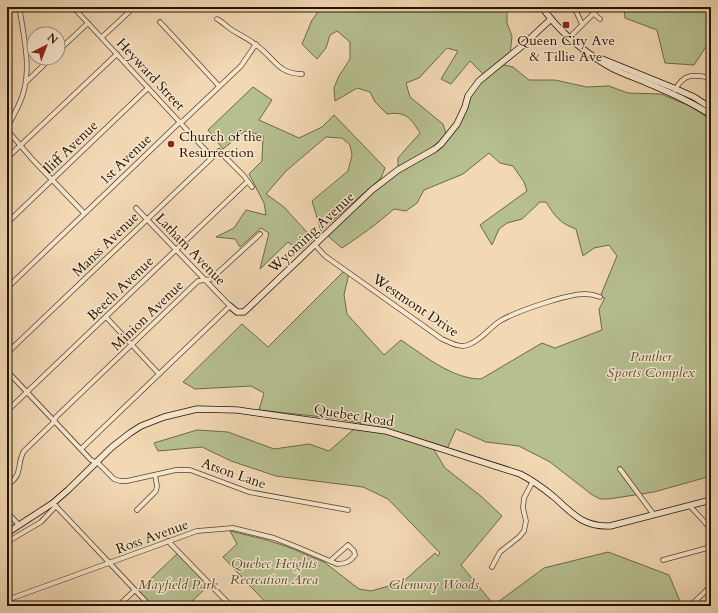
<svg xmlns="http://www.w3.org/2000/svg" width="718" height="613" font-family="Cardo,serif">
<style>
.green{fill:#b6bf90;stroke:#6c6948;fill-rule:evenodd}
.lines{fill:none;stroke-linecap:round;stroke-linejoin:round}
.street-casing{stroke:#57442d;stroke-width:5.5}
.secondary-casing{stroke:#231300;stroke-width:7}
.primary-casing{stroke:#231300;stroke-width:8}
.street{stroke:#f7e6ce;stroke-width:4}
.secondary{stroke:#f7e6ce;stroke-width:5.5}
.primary{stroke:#f2d8b4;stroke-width:6}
.poi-dot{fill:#8f2418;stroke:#f7e6ce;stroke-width:1.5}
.labels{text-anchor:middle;stroke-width:3;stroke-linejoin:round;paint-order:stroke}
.poi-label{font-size:14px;fill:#231300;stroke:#f7e6ce}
.street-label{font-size:14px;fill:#231300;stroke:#f7e6ce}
.park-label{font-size:14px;font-style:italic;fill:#564f32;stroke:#f7e6ce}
</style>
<rect width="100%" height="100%" fill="#f2d8b4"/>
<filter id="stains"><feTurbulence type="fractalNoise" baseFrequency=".005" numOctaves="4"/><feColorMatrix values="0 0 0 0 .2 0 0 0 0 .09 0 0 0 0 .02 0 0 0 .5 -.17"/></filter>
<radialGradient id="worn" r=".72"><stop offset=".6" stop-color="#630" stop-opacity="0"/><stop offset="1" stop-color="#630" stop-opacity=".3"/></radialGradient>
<g class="green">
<path d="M320,7H507V23L512,36L510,56L500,64L513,67L529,80H555L587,87L609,86L628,93L661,94L690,106L711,120V476L654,492L609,499H600L591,494L550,462L519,446L486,442L456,429L447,449L431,445L445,468L482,497L502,516L461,565L494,605L544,568L608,552L669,575L682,606H269L223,557L237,544L230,531L267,540L288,547L324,562L359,589L371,591L396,584L406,579L435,553L438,556L440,553L388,499L363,487L276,476L231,461L202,447L158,451L154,443L197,430L228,432L274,449L309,444L329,451L361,423L332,418L259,410L264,393L251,386L195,389L183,382L242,324L268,347L345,270L349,273L344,295L347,314L384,355L401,340C425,356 452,379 481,379L542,343L555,348L602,330L599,309L605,298L600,297L617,256L609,245L594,248L583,256L576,229C559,223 555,216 546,202H540L522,219L507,223L499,229L492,245L480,225L527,191L524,182L513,166L500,163L489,153L463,174L424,190L417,203L406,211L394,209C377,224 360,236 342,248L329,237L330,231L398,170V158L420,133C411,119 407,111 387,114L375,102L370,92L357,88L335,101L334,88L339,76L350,59V42L337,31L330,35L326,48L317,59L302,44L312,20L316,15ZM447,48L458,51L441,79L451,84L470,61L485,76L467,100L447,137L443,124L410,97L406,83L419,78Z"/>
<path d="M624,7H711V39L694,65L665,63L657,30L625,18Z"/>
<path d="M253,87L272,100L259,120L299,138L322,127L334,115L385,168L381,178L321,231L312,201L348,171L352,155L350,145L342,138L326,137L286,171L266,194L284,207L313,239L300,251L288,242L260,269L269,233L261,228L240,247L235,239L216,237L234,228L246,210L266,215L264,203L249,174L262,161L263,136L245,131L223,149L208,130Z"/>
<path d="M179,552L210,584L187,606H150L137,592Z"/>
</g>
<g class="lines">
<g class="street-casing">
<g id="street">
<path d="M73,7L212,157"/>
<path d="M574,7L582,24"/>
<path d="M594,14L600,19"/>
<path d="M217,19C223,22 227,27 232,30C240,35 249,39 256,45C274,57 277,74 302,74"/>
<path d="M160,22L219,86"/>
<path d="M102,37L129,12"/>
<path d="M569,38L600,7"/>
<path d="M58,51L88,23"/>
<path d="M26,82L51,58"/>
<path d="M675,90C684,73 694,74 711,78"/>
<path d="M7,128C12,118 18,108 22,97C32,69 24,39 20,11L18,7"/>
<path d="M7,130L33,160L84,213"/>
<path d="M7,158L117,54"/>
<path d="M7,223L148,88"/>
<path d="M315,245L325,256L442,339C451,343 459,348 468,345C482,340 489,328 500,321C517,311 567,294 585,294C590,294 595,295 600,297"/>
<path d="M7,288L180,122L183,121L241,66L256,44"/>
<path d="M106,317L159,374"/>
<path d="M7,353L219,151L244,176L252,187"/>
<path d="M7,371L91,460L99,464L114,479L120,481H127L176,470H190L249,492L348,510"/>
<path d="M7,411L247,182"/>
<path d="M81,449L230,306L136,208"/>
<path d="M620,469L654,515"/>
<path d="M7,485C24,475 16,464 24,451L53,423L56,417L198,281L211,279L260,234"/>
<path d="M53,503L150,606"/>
<path d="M690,506L711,529"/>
<path d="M137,510L156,491L157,486L155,475"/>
<path d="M7,512L19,525"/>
<path d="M168,541L231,606"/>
<path d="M7,542L41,522L56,506"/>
<path d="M663,560L711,547"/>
<path d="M492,567L500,552L519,537L524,531L526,521L523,508L524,498L533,481"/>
<path d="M706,591L711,597"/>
<path d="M7,600L197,531L233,528L274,538L297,547L337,564C345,564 350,562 355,555L354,551L348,545L330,561"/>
<path d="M118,606L135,590"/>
<path d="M690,606L711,586"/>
</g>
</g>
<g class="secondary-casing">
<g id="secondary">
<path d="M542,7C559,32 583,51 608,66C620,73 633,77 645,82C668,92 690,101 711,115"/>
<path d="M602,59L676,89L694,97L711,108"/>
<path d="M230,306L237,312H244L372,190L398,170L435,149L441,144L457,124L465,107L468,96L479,81L522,46L551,19"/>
<path d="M7,533L53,503L68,490L112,447L130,433L141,426L164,417L197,409L237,410L386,431L520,474C532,480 543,488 554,497C573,514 583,527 610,526L711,500"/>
</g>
</g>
<g class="primary-casing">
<path id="primary" d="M7,604L9,606"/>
</g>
<use href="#street" class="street"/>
<use href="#secondary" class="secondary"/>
<use href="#primary" class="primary"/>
</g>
<g class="poi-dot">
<rect x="562" y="21" width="8" height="8" rx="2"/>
<circle cx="171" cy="144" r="4"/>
</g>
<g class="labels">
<g class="poi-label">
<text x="566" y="45">Queen City Ave<tspan x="566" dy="16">&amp; Tillie Ave</tspan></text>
<text x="179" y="141" text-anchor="start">Church of the<tspan x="179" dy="16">Resurrection</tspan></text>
</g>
<g class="street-label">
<text transform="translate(151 74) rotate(47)" y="5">Heyward Street</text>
<text transform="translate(70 147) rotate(-44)" y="5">Iliff Avenue</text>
<text transform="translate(125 159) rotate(-44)" y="5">1st Avenue</text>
<text transform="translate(311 232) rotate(-43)" y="5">Wyoming Avenue</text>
<text transform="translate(105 244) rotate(-44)" y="5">Manss Avenue</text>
<text transform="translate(191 249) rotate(46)" y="5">Latham Avenue</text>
<text transform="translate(120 288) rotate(-44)" y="5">Beech Avenue</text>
<text transform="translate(416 305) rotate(34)" y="5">Westmont Drive</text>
<text transform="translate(147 315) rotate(-44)" y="5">Minion Avenue</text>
<text transform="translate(354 415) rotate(9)" y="5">Quebec Road</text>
<text transform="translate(234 473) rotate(19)" y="5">Atson Lane</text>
<text transform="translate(152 536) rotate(-20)" y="5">Ross Avenue</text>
</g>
<g class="park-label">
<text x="651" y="361">Panther<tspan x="651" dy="16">Sports Complex</tspan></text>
<text x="274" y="568">Quebec Heights<tspan x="274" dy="16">Recreation Area</tspan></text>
<text x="178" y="589">Mayfield Park</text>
<text x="434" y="589">Glenway Woods</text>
</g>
</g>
<rect width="718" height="613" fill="none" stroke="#f2d8b4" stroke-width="24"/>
<rect x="8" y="8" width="702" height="597" fill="none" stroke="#231300" stroke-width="2"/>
<rect x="12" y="12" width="694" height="589" fill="none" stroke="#231300"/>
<g transform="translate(46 46) rotate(42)"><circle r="19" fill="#f7e6ce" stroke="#a2927c"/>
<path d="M0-3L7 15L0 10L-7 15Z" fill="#8f2418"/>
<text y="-6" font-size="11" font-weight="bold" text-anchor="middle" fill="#231300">N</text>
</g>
<rect width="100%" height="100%" filter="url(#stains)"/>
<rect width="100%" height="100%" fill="url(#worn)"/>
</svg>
